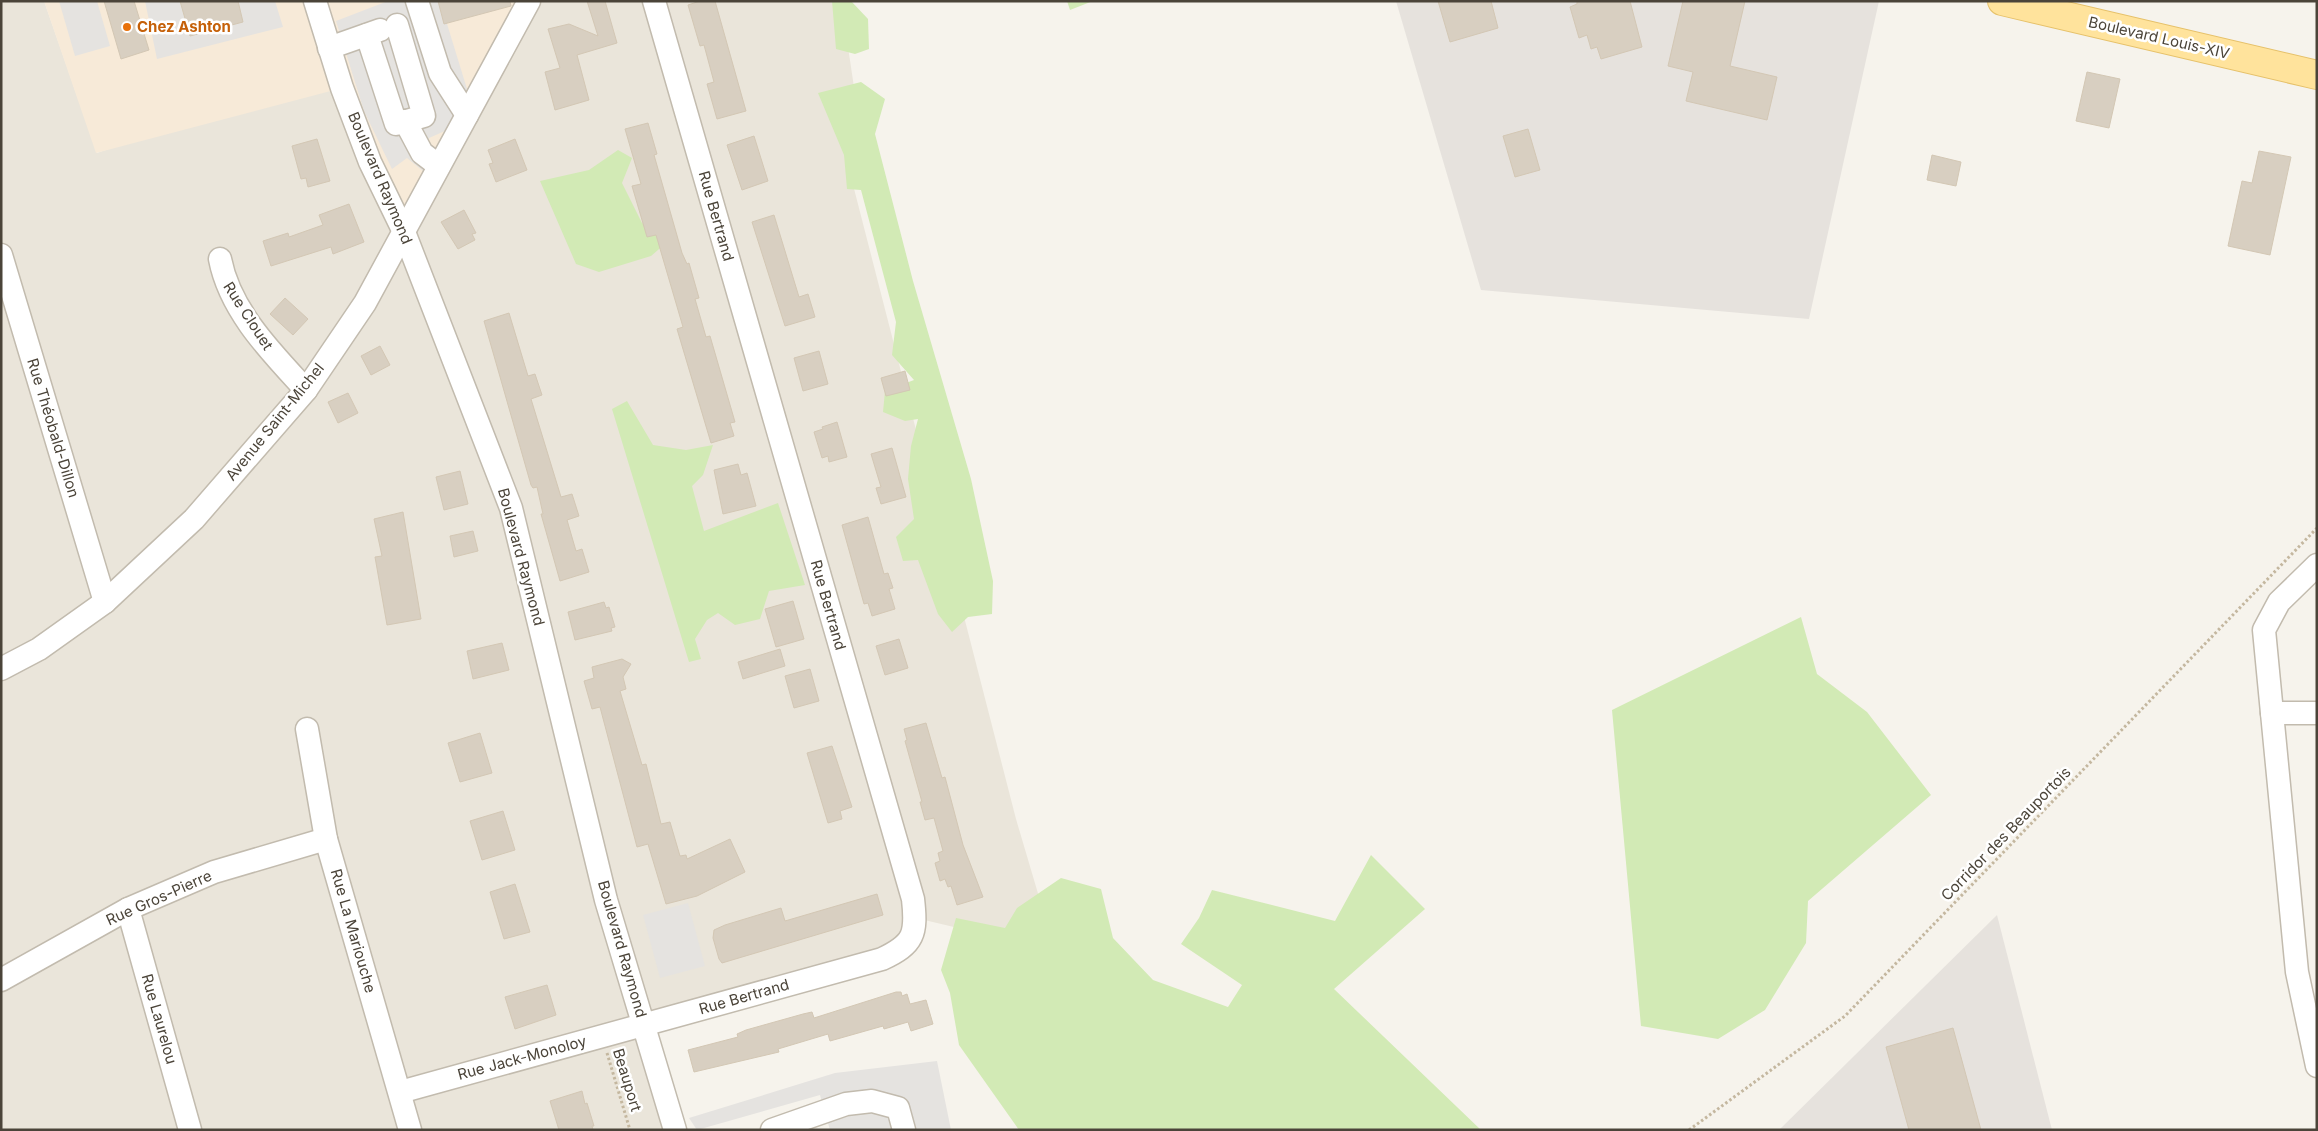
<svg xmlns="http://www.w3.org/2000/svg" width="2318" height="1131" font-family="Inter,sans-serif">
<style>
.residential{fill:#eae5da}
.commercial{fill:#f7ead8}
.industrial{fill:#e6e2dd}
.green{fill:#d2eab5}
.parking{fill:#e5e3e0}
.building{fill:#d8cfc1;stroke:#d3c7b4}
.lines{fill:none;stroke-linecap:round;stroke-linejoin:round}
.minor-casing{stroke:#c2bbae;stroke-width:25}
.major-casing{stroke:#e6c16a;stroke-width:30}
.path{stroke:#c4b79f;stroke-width:3;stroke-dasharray:2.5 2.5;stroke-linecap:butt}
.minor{stroke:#fff;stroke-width:22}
.major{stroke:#ffe39c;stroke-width:28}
.food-dot{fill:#e8710a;stroke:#fff;stroke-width:2}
.labels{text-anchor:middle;stroke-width:5;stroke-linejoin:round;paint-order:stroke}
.food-label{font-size:15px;font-weight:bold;fill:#c56008;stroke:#fff;text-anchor:start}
.street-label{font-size:15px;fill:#4b4439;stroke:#fff}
</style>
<rect width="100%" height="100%" fill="#f6f3ec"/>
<path class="residential" d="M1,1H44L97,153L535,1H841L854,87L832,103L1016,819L1055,951L916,918L902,949L644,1025L675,1130H1Z"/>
<path class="commercial" d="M44,1H535L404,232L342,88L96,153Z"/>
<g class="industrial">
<path d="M1396,1H1879L1809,319L1481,290Z"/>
<path d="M1997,915L2052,1130H1779Z"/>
</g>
<g class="green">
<path d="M832,1H851L868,19L869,49L855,54L836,49Z"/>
<path d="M1067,1H1093L1070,10Z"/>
<path d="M861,82L885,99L875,134L913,281L971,479L993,581L992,614L968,617L952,632L938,614L918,560L903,561L896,537L914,519L908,479L911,446L918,419L905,421L883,412L885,391L914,380L892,355L896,322L861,190L847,189L844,155L818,93Z"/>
<path d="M618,150L632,158L622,183L642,223L673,237L651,256L599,272L576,264L540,181L589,170Z"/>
<path d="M627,401L653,445L686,450L713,445L703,475L692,486L704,531L778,503L805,585L769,591L760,619L735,625L718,613L707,620L695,639L701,659L689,662L612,409Z"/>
<path d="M1801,617L1817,674L1867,712L1931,795L1808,901L1806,943L1765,1010L1718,1039L1641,1026L1612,710Z"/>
<path d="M1371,855L1425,909L1334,989L1481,1130H1019L959,1045L950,993L941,970L956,918L1005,928L1017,908L1061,878L1101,889L1113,938L1153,980L1228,1007L1242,985L1181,944L1199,918L1212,890L1335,921Z"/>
</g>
<g class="parking">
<path d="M59,1H97L110,46L75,56Z"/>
<path d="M145,1H180L190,36L243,22L238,1H275L283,27L157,59Z"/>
<path d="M388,1H440L467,89L447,130L429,138L427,145L433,152L423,171L407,158L392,169L364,111L336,21Z"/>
<path d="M688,903L705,966L660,978L643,915Z"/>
<path d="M937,1061L951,1130H830L820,1095L697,1130L689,1118L835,1073Z"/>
</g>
<g class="building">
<path d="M104,1H134L149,50L121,59Z"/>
<path d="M180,1H238L243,22L190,36Z"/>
<path d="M438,1H510L511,6L444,24Z"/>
<path d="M587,1H605L617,43L577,55L589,100L555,110L545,72L560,68L548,29L569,24L598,36Z"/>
<path d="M700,1H715L746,111L717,119L707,84L714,82L704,45L700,46L688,5Z"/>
<path d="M1438,1H1491L1498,28L1450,42Z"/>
<path d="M1577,1H1630L1642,47L1601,59L1597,47L1591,49L1587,35L1579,38L1570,7L1577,4Z"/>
<path d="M1683,1H1745L1730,66L1777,77L1767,120L1686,101L1693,72L1668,66Z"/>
<path d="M2087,72L2120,79L2109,128L2076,121Z"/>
<path d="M648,123L657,154L654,155L682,253L687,264L689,263L699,298L695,299L706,337L710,336L735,422L730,423L734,436L711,443L677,329L683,327L656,235L647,237L632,186L641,184L625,129Z"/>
<path d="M1528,129L1540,170L1515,177L1503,136Z"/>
<path d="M754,136L768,181L742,190L727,145Z"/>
<path d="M317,139L330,181L308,187L306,178L301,179L292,146Z"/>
<path d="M515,139L527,170L496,182L489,164L493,163L488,150Z"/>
<path d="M2259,151L2291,157L2270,255L2228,246L2242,181L2252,183Z"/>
<path d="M1932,155L1961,162L1956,186L1927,180Z"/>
<path d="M349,204L364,242L333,254L331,247L271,266L263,241L288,233L289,237L323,225L319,215Z"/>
<path d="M464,210L476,233L472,234L475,240L458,249L441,222Z"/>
<path d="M774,215L799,297L808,294L815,317L785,326L752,222Z"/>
<path d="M285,298L308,319L293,335L270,314Z"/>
<path d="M509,313L528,376L535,374L542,395L531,399L561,497L572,494L579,516L567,520L576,551L582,549L589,572L560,581L541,514H543L537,487L533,488L531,485L484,321Z"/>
<path d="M380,346L390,365L371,375L361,356Z"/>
<path d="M819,351L828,384L803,391L794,358Z"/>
<path d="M905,371L910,390L886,396L881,378Z"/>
<path d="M348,393L358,413L338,423L328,402Z"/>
<path d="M837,422L847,457L829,462L828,456L822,458L814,432L823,429L822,427Z"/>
<path d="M892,448L906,497L881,504L876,488L881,487L871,454Z"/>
<path d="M738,464L741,475L747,473L756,506L723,514L714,470Z"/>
<path d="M460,471L468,504L444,510L436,477Z"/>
<path d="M403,512L421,619L387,625L375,557L382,556L374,519Z"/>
<path d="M868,517L884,574L888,573L893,588L889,589L895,609L872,616L868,603L864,604L842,525Z"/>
<path d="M473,531L478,551L454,557L450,536Z"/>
<path d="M793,601L804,639L776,647L765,609Z"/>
<path d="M604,602L606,608L609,607L615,627L611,628L612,631L575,640L568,612Z"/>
<path d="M899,639L908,668L885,675L876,646Z"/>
<path d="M502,643L509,670L473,679L467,651Z"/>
<path d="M780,649L785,666L743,679L738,662Z"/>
<path d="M622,659L631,664L623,677L626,689L620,691L642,765L646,764L661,824L670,822L680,856L686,855L687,859L730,839L745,872L697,896L666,904L648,844L637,847L600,707L592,709L584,681L594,678L592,667Z"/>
<path d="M810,669L819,701L794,708L785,676Z"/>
<path d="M926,723L942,778L945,777L963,845L983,897L957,905L951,886L948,887L945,879L940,881L935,863L940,861L938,853L943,851L934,818L925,820L920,802H922L905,741L907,740L904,729Z"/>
<path d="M480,733L492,773L460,782L448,743Z"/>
<path d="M832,746L852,807L840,811L842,819L828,823L807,753Z"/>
<path d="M503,811L515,850L482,860L470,821Z"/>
<path d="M515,884L530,932L504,939L490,892Z"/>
<path d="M877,894L883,915L722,963L719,959L713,938L714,930L725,925L781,908L785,921Z"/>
<path d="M547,985L556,1015L515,1029L505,997Z"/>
<path d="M896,992H901L902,996L907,994L910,1004L926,1000L933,1024L911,1031L908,1022L884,1029L883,1026L830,1041L828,1034L778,1049L779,1052L694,1072L688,1050L738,1037L737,1034L746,1030L803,1014L812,1012L814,1018Z"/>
<path d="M1953,1028L1981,1130H1909L1886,1047Z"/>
<path d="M582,1091L585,1104L587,1103L594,1126H592L593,1130H559L550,1101Z"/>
</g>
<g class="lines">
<g class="minor-casing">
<g id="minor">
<path d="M315,1L342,88L370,162L404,232L511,508L606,900L675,1130"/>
<path d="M417,1L440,73L467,115"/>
<path d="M367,35L396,124L424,116L397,25"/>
<path d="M329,48L380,30"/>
<path d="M405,121L422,153L439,166"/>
<path d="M1,255L105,602"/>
<path d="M220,259C230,311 271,352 306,390"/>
<path d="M2317,565L2279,602L2264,630L2297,972L2317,1066"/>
<path d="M1,669L39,649L105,602L194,519L306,390L365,303L529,1"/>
<path d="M2272,713H2317"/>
<path d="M307,729L326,839L410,1130"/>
<path d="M128,909L190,1130"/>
<path d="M1,980L128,909L214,872L326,839"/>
<path d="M400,1092L882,959C914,944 917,934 913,899L654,1"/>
<path d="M772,1130L846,1104L872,1101L898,1108L904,1130"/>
</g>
</g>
<g class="major-casing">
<path id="major" d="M2002,1L2317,75"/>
</g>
<g class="path">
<path d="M607,1053L630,1130"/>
<path d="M1689,1130L1845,1016L2317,528"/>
</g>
<use href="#minor" class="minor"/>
<use href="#major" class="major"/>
</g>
<circle class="food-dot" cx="127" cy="27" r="5"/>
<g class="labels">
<g class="food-label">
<text x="137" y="32">Chez Ashton</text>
</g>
<g class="street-label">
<text transform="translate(2159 38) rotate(13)" y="5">Boulevard Louis-XIV</text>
<text transform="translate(380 178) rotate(67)" y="5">Boulevard Raymond</text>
<text transform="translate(716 216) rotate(74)" y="5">Rue Bertrand</text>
<text transform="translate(248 316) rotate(57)" y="5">Rue Clouet</text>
<text transform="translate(275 422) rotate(-51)" y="5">Avenue Saint-Michel</text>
<text transform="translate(53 428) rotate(73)" y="5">Rue Théobald-Dillon</text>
<text transform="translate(521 557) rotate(75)" y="5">Boulevard Raymond</text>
<text transform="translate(828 605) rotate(74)" y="5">Rue Bertrand</text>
<text transform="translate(2006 834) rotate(-46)" y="5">Corridor des Beauportois</text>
<text transform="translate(159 898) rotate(-24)" y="5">Rue Gros-Pierre</text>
<text transform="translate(353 931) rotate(74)" y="5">Rue La Mariouche</text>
<text transform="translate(622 949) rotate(74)" y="5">Boulevard Raymond</text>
<text transform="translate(744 997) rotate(-16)" y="5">Rue Bertrand</text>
<text transform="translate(159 1019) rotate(74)" y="5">Rue Laurelou</text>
<text transform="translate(522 1058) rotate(-15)" y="5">Rue Jack-Monoloy</text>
<text transform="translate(627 1080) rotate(73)" y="5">Beauport</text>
</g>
</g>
<rect width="2318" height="1131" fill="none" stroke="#4b4439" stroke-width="5"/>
</svg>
